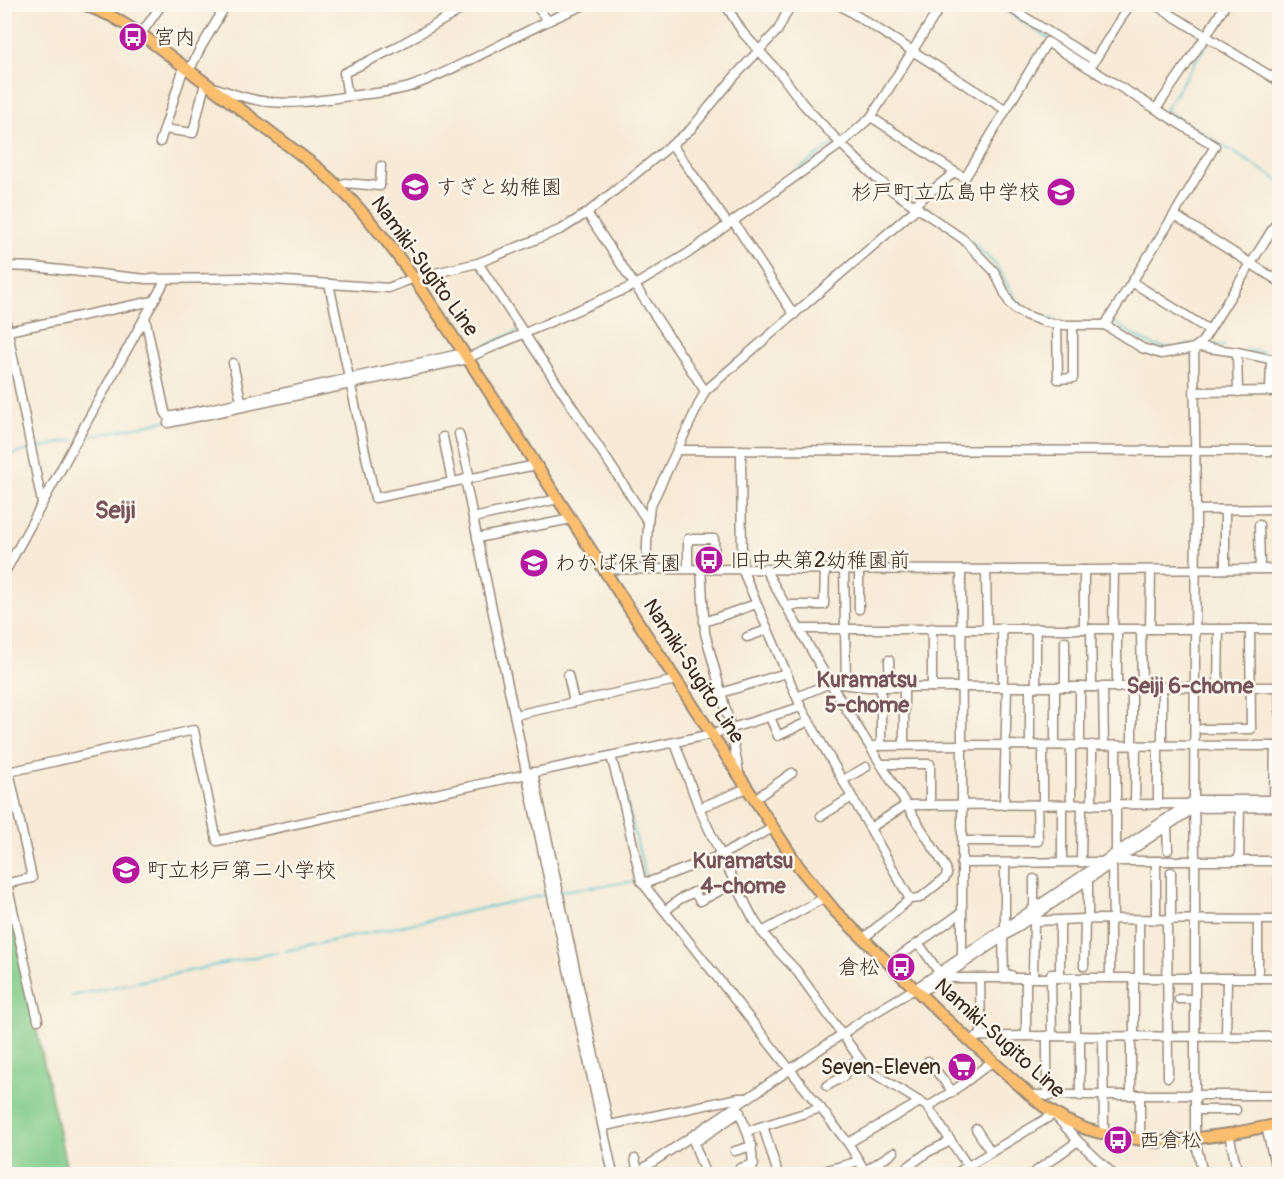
<svg xmlns="http://www.w3.org/2000/svg" width="1284" height="1179" font-family="Pangolin,'Klee One',sans-serif">
<style>
.green{fill:#7ec987;stroke:#5c7a52;stroke-width:1.5}
.lines{fill:none;stroke-linecap:round;stroke-linejoin:round}
.stream{stroke:#57c4ce;stroke-width:2}
.minor-casing{stroke:#998a7a;stroke-width:11}
.major-casing{stroke:#998a7a;stroke-width:14}
.minor{stroke:#fff;stroke-width:8}
.major{stroke:#fbbe6e;stroke-width:10}
.labels{text-anchor:middle;stroke-width:5;stroke-linejoin:round;paint-order:stroke}
.poi-label{font-size:21px;fill:#3b2a1e;stroke:#fbf7ec;text-anchor:start}
.street-label{font-size:21px;fill:#3b2a1e;stroke:#fbf7ec}
.neighbourhood-label{font-size:22px;font-weight:bold;fill:#755358;stroke:#fbf7ec}
.quarter-label{font-size:24px;font-weight:bold;fill:#755358;stroke:#fbf7ec}
</style>
<rect width="100%" height="100%" fill="#fbf7ec"/>
<filter id="ink" filterUnits="userSpaceOnUse"><feTurbulence type="fractalNoise" baseFrequency=".0167" numOctaves="2"/><feDisplacementMap in="SourceGraphic" scale="12" xChannelSelector="R" yChannelSelector="G"/><feConvolveMatrix kernelMatrix="1 2 1 2 8 2 1 2 1" color-interpolation-filters="sRGB"/></filter>
<filter id="wash" filterUnits="userSpaceOnUse"><feTurbulence type="fractalNoise" baseFrequency=".008" numOctaves="4" result="noise"/><feDisplacementMap in="SourceGraphic" scale="24" xChannelSelector="R" yChannelSelector="G"/><feGaussianBlur stdDeviation="1.35" result="paint"/><feColorMatrix in="noise" values="0 0 0 0 0 0 0 0 0 0 0 0 0 0 0 0 0 1.4 0 .05"/><feComposite in="paint" operator="in"/></filter>
<g filter="url(#wash)">
<rect width="100%" height="100%" fill="#f7ead6"/>
<path class="green" d="M4,892L7,893L68,1174H5Z"/>
<g class="lines">
<g class="stream">
<path d="M995,4L1069,51"/>
<path d="M1212,35L1231,4"/>
<path d="M1209,40L1165,110L1280,181"/>
<path d="M793,173L837,142"/>
<path d="M904,194L914,200"/>
<path d="M919,203C946,220 970,239 992,261C1006,275 1009,297 1024,308C1032,314 1044,317 1054,319"/>
<path d="M1259,264L1280,277"/>
<path d="M1111,322H1114C1132,334 1150,349 1173,348"/>
<path d="M1205,343L1224,346"/>
<path d="M1182,346L1194,344"/>
<path d="M1247,350L1280,356"/>
<path d="M469,353L519,331"/>
<path d="M80,439L168,420"/>
<path d="M4,456L74,440"/>
<path d="M617,761L646,879"/>
<path d="M560,891L638,881"/>
<path d="M285,951L549,894"/>
<path d="M72,996L278,952"/>
</g>
</g>
</g>
<g filter="url(#ink)">
<g class="lines">
<g class="minor-casing">
<g id="minor">
<path d="M535,4L548,21"/>
<path d="M725,4L743,33L783,77L803,104L841,144L875,177L894,192L963,239L994,271L1010,304L1016,310L1025,315L1045,322L1065,325H1105L1142,348L1161,354L1201,347L1237,352L1280,361"/>
<path d="M838,4L1006,110"/>
<path d="M1004,4L1094,60"/>
<path d="M1154,4L1280,82"/>
<path d="M141,34L162,4"/>
<path d="M1093,63L1130,4"/>
<path d="M189,71L200,49L226,5"/>
<path d="M213,87C229,92 246,99 262,101C293,106 327,99 358,95C376,93 395,92 412,86C473,63 527,27 587,4"/>
<path d="M348,96L344,73L393,49L471,4"/>
<path d="M871,117L955,172"/>
<path d="M164,129L193,133L205,83"/>
<path d="M160,142L184,67"/>
<path d="M672,145L728,224"/>
<path d="M340,187L345,183L380,186L381,166"/>
<path d="M914,205L955,172L965,178L1047,42L1156,109"/>
<path d="M587,213L705,391"/>
<path d="M1174,215L1280,282"/>
<path d="M733,221L794,315"/>
<path d="M478,263L648,522"/>
<path d="M4,266L33,267L147,279L243,278L388,288L414,278L478,263L562,229L587,213L690,130L735,76L778,30L791,4"/>
<path d="M1132,282L1209,330"/>
<path d="M329,284L375,498L536,465"/>
<path d="M4,312L42,503"/>
<path d="M145,317L165,412L168,417L209,409L464,353"/>
<path d="M1057,324L1058,379L1073,378V325"/>
<path d="M1105,325L1174,215L1215,146L1156,109L1206,36L1226,4"/>
<path d="M8,331L153,301"/>
<path d="M1237,352L1238,392"/>
<path d="M233,363L241,401"/>
<path d="M1194,392L1280,391"/>
<path d="M1270,392L1271,359"/>
<path d="M168,423L463,360L635,285L687,254L841,144L871,117L942,4"/>
<path d="M459,434L470,478"/>
<path d="M443,437L452,481"/>
<path d="M677,450L1280,451"/>
<path d="M741,450L742,569L801,707L910,899L864,938"/>
<path d="M465,479L552,896L613,1174"/>
<path d="M1196,510L1280,509"/>
<path d="M1225,510V569"/>
<path d="M473,518L558,499"/>
<path d="M1259,525L1260,569"/>
<path d="M477,538L571,519"/>
<path d="M845,562L844,569L846,684"/>
<path d="M646,568L648,522L650,507L705,391L918,207"/>
<path d="M688,568V539H714L715,568"/>
<path d="M701,568L705,633L731,729L739,773"/>
<path d="M765,569L830,683L946,868L947,874L945,878L920,898L910,899"/>
<path d="M859,569V609"/>
<path d="M604,570L611,569L1084,570L1280,569"/>
<path d="M961,570L962,745V956"/>
<path d="M986,570L987,628"/>
<path d="M4,574L79,436L166,279"/>
<path d="M786,605H824L825,569"/>
<path d="M704,622L756,604"/>
<path d="M1002,628L1003,687"/>
<path d="M1036,628V687"/>
<path d="M800,629H1280"/>
<path d="M1084,629V570"/>
<path d="M1091,629L1092,687"/>
<path d="M1113,629L1114,570"/>
<path d="M1117,629V688"/>
<path d="M1141,629L1142,688"/>
<path d="M1150,629L1151,570"/>
<path d="M1278,629L1280,714"/>
<path d="M747,637L767,630"/>
<path d="M889,660L890,687"/>
<path d="M568,675L574,702"/>
<path d="M881,687V746"/>
<path d="M932,687V628"/>
<path d="M1030,687V745"/>
<path d="M1065,687V641"/>
<path d="M1080,687V745"/>
<path d="M1218,687L1219,629"/>
<path d="M1103,688L1104,745"/>
<path d="M1162,688V745"/>
<path d="M721,693L786,673"/>
<path d="M797,697L830,683L867,687H1280"/>
<path d="M515,715L676,680"/>
<path d="M770,717L778,736L809,721"/>
<path d="M1202,729H1251L1250,629"/>
<path d="M675,743L699,808L721,855L753,918L762,932L777,950L796,970L867,1069L928,1107L973,1174"/>
<path d="M904,745V687"/>
<path d="M1055,745V688"/>
<path d="M1116,745V852"/>
<path d="M1132,745V688"/>
<path d="M870,746L962,745L1280,746"/>
<path d="M611,756L624,805L641,881L848,1143L867,1174"/>
<path d="M881,764H930V805"/>
<path d="M533,772L558,889"/>
<path d="M4,773L194,730L217,841L712,734L801,707"/>
<path d="M843,780L866,767"/>
<path d="M755,799L792,773"/>
<path d="M1274,800L1275,746"/>
<path d="M1135,804L1136,745"/>
<path d="M1158,804V745"/>
<path d="M1004,805L1007,687"/>
<path d="M1043,805V745"/>
<path d="M1071,805V745"/>
<path d="M1092,805V745"/>
<path d="M699,808L747,788"/>
<path d="M821,816L852,797"/>
<path d="M1167,826L1168,850"/>
<path d="M870,828L906,805L1186,804"/>
<path d="M968,841H1038L1037,805"/>
<path d="M1116,861H1280"/>
<path d="M1156,861V920"/>
<path d="M1239,861L1240,808"/>
<path d="M1062,862V805"/>
<path d="M1081,862L1082,805"/>
<path d="M961,863L1101,862"/>
<path d="M1005,863V927"/>
<path d="M1112,863L1113,920"/>
<path d="M1279,876V920"/>
<path d="M641,881L649,882L721,855L773,828"/>
<path d="M4,884L32,878L9,771"/>
<path d="M7,884L38,1020"/>
<path d="M559,895L609,1125"/>
<path d="M1034,908V879"/>
<path d="M665,911L680,899L694,892L700,901L735,883"/>
<path d="M1032,917L1034,921L1085,919L1280,920"/>
<path d="M1088,919V880"/>
<path d="M1110,920V978"/>
<path d="M1139,920V978"/>
<path d="M1167,920L1168,1077"/>
<path d="M1171,920V872"/>
<path d="M1258,920V978"/>
<path d="M762,932L824,898"/>
<path d="M1003,937L1004,975H1011"/>
<path d="M919,944L939,972"/>
<path d="M890,963L961,913"/>
<path d="M1084,966L1085,919"/>
<path d="M1033,974L1034,921"/>
<path d="M1051,974H1060V920"/>
<path d="M943,978H1280"/>
<path d="M980,979L981,1036"/>
<path d="M1026,979V1036"/>
<path d="M1051,979L1052,1036"/>
<path d="M920,993L1194,808L1280,807"/>
<path d="M1179,999H1194"/>
<path d="M1075,1036V979"/>
<path d="M1080,1036V1096"/>
<path d="M1103,1036L1104,1134"/>
<path d="M1134,1036V978"/>
<path d="M1226,1036L1227,979"/>
<path d="M968,1040L981,1036L1280,1037"/>
<path d="M928,1061L953,1092"/>
<path d="M827,1086L844,1076V1071L858,1059"/>
<path d="M1030,1095H1280"/>
<path d="M1131,1095V1036"/>
<path d="M1047,1096V1036"/>
<path d="M737,1106C747,1131 755,1147 752,1174"/>
<path d="M928,1107L960,1086L993,1061"/>
<path d="M1195,1110H1236"/>
<path d="M605,1126L739,1098H748"/>
<path d="M763,1126L778,1174"/>
<path d="M1266,1126L1277,1174"/>
<path d="M976,1129L991,1152"/>
<path d="M747,1131L821,1108"/>
<path d="M1229,1134L1238,1174"/>
<path d="M1140,1139V1095"/>
<path d="M694,1143L740,1112"/>
<path d="M848,1143L920,1102"/>
<path d="M735,1151L752,1146"/>
<path d="M635,1159L638,1172"/>
<path d="M740,1168L754,1164"/>
<path d="M865,1171L894,1152"/>
<path d="M635,1174L692,1136"/>
<path d="M705,1174L692,1136L866,1018L916,988L1194,800L1196,510L1194,348L1202,342L1280,217"/>
<path d="M813,1174L859,1161"/>
<path d="M898,1174L928,1152L951,1141"/>
<path d="M955,1174L1054,1114L1078,1141L1113,1174"/>
<path d="M1032,1174L1078,1141"/>
<path d="M1203,1174L1195,1139V861L1194,800H1280"/>
</g>
</g>
<g class="major-casing">
<path id="major" d="M83,4L111,16L141,34L318,168C370,213 407,267 444,323C476,371 507,419 538,468C624,602 712,734 799,867L835,911L947,1020L1030,1095L1043,1106L1065,1120L1086,1129L1104,1134L1156,1142L1175,1141L1229,1134L1280,1124"/>
</g>
<use href="#minor" class="minor"/>
<use href="#major" class="major"/>
</g>
</g>
<defs>
<g id="bus-disc" transform="scale(1.5)"><circle r="9.5" fill="#b5179e" stroke="#fbf7ec"/><path d="M-5-6H5V4H4V6H2V4H-2V6H-4V4H-5ZM-3.5-4V0h7V-4ZM-3.5 1.2v1.5H-2V1.2ZM2 1.2v1.5H3.5V1.2Z" fill="#fff"/></g>
<g id="school-disc" transform="scale(1.5)"><circle r="9.5" fill="#b5179e" stroke="#fbf7ec"/><path d="M0-5L7-2L0 1L-7-2ZM-4 1L0 2.5L4 1V4Q0 6-4 4Z" fill="#fff"/></g>
<g id="supermarket-disc" transform="scale(1.5)"><circle r="9.5" fill="#b5179e" stroke="#fbf7ec"/><path d="M-6-5.5h2.5l.6 2H6L4.5 2H-2.5L-4.4-4H-6ZM-1.5 3.2a1.3 1.3 0 1 0 .1 0ZM3 3.2a1.3 1.3 0 1 0 .1 0Z" fill="#fff"/></g>
</defs>
<g fill-rule="evenodd">
<use href="#bus-disc" x="133" y="37"/>
<use href="#school-disc" x="415" y="187"/>
<use href="#school-disc" x="1061" y="192"/>
<use href="#bus-disc" x="709" y="560"/>
<use href="#school-disc" x="534" y="563"/>
<use href="#school-disc" x="126" y="870"/>
<use href="#bus-disc" x="901" y="967"/>
<use href="#supermarket-disc" x="962" y="1067"/>
<use href="#bus-disc" x="1118" y="1140"/>
</g>
<g class="labels">
<g class="poi-label">
<text x="154" y="44">宮内</text>
<text x="436" y="194">すぎと幼稚園</text>
<text x="1040" y="199" text-anchor="end">杉戸町立広島中学校</text>
<text x="730" y="567">旧中央第2幼稚園前</text>
<text x="555" y="570">わかば保育園</text>
<text x="147" y="877">町立杉戸第二小学校</text>
<text x="880" y="974" text-anchor="end">倉松</text>
<text x="941" y="1074" text-anchor="end">Seven-Eleven</text>
<text x="1139" y="1147">西倉松</text>
</g>
<g class="street-label">
<text transform="translate(425 266) rotate(54)" y="7">Namiki-Sugito Line</text>
<text transform="translate(694 671) rotate(57)" y="7">Namiki-Sugito Line</text>
<text transform="translate(1000 1038) rotate(42)" y="7">Namiki-Sugito Line</text>
</g>
<g class="neighbourhood-label">
<text x="867" y="687">Kuramatsu<tspan x="867" dy="25">5-chome</tspan></text>
<text x="1190" y="693">Seiji 6-chome</text>
<text x="743" y="868">Kuramatsu<tspan x="743" dy="25">4-chome</tspan></text>
</g>
<g class="quarter-label">
<text x="115" y="518">Seiji</text>
</g>
</g>
<rect width="1284" height="1179" fill="none" stroke="#fbf7ec" stroke-width="24"/>
</svg>
